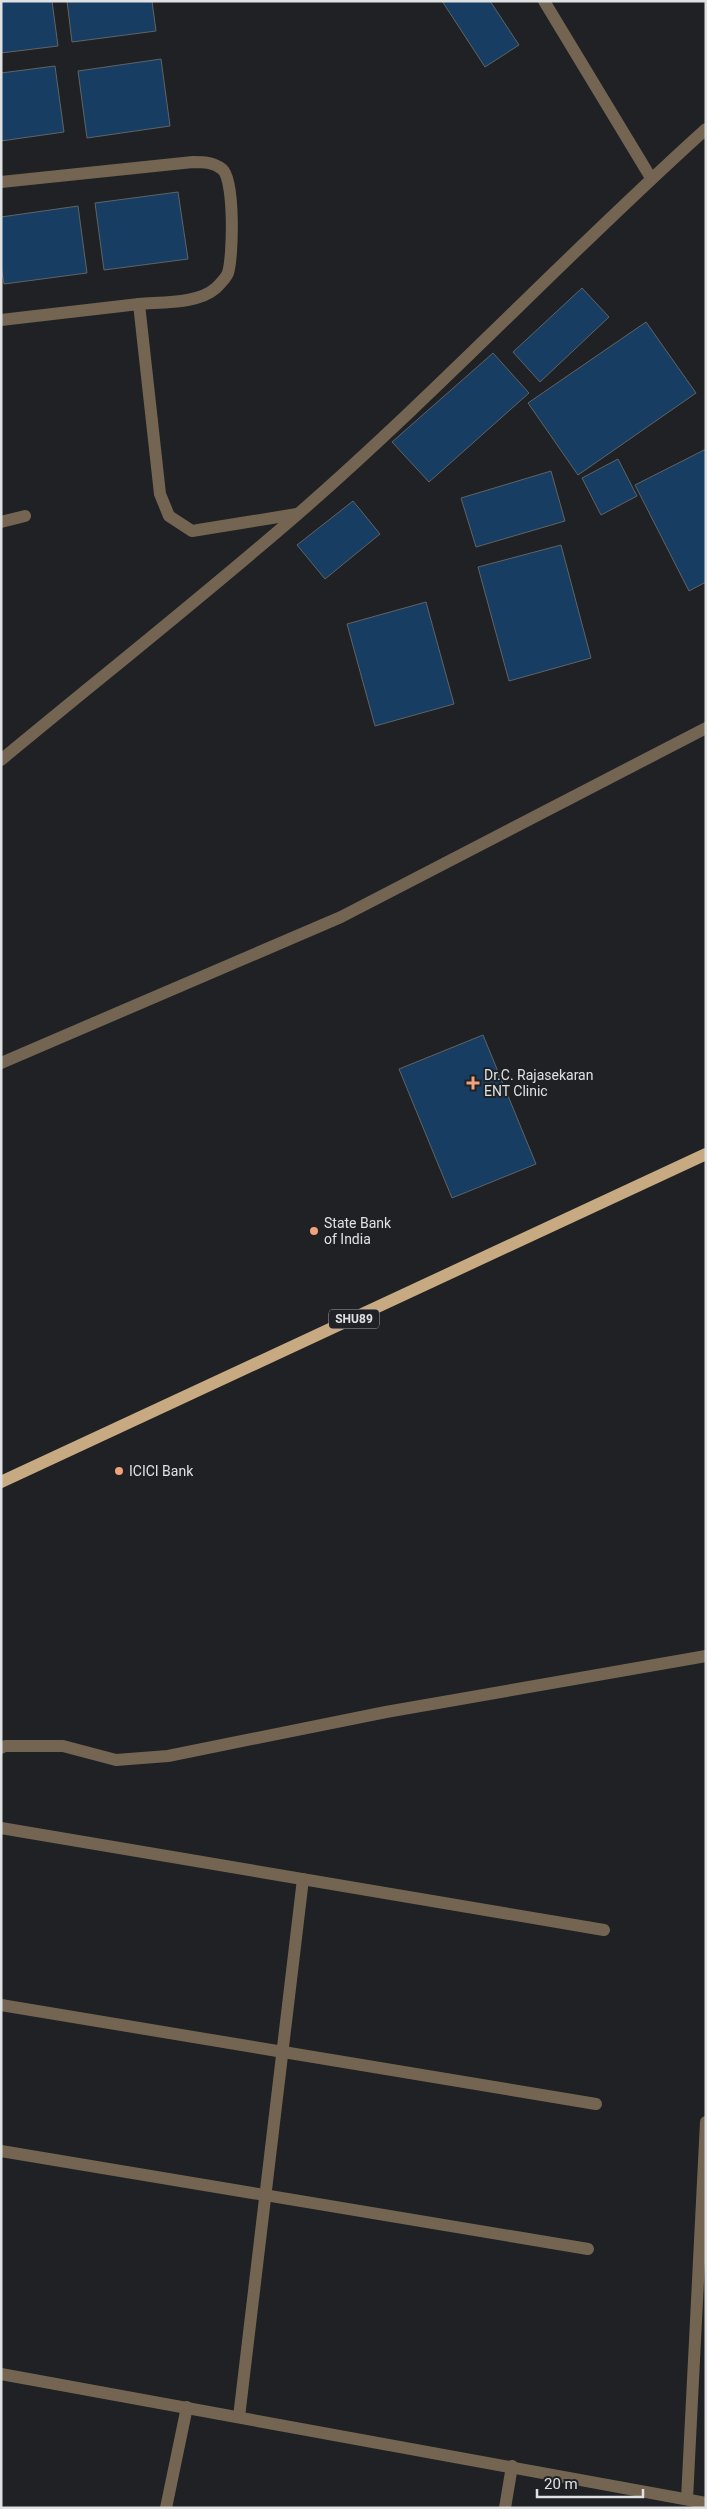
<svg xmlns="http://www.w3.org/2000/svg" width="707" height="2509" font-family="Roboto,sans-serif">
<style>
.building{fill:#173e62;stroke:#606365}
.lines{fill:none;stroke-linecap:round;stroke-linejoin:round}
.minor{stroke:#746552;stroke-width:12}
.major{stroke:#c8aa82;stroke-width:12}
.poi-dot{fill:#f0a27a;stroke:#1f2124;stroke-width:2}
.labels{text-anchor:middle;stroke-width:4;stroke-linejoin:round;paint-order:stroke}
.shield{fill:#1f2124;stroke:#a6a7aa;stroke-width:1}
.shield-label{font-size:12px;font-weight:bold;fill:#e0e1e3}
.poi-label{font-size:14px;fill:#e0e1e3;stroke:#1f2124;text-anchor:start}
</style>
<rect width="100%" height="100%" fill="#1f2124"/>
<g class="building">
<path d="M1,1H52L58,46L1,53Z"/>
<path d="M67,1H152L156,31L72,42Z"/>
<path d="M442,1H490L519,45L485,67Z"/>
<path d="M161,59L170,126L87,138L78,71Z"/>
<path d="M55,66L64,132L1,141V73Z"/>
<path d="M178,192L188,259L104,270L95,203Z"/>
<path d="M78,206L87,273L4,284L1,266V217Z"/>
<path d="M582,288L609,317L540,382L513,352Z"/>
<path d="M646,322L696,393L578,475L528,403Z"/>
<path d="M493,353L529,393L429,482L392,442Z"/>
<path d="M706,449V582L689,591L635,485Z"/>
<path d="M618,459L637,496L601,515L582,478Z"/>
<path d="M551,471L565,521L476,547L461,498Z"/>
<path d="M353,501L380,534L325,579L297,545Z"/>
<path d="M561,545L591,658L509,681L478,567Z"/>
<path d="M426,602L454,704L375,726L347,624Z"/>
<path d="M483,1035L536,1164L452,1198L399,1069Z"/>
</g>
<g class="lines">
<g class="minor">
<path d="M544,1L651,178"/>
<path d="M1,182L193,162C203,162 213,162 222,169C235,179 233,257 228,273C226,278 220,284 216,288C198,304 162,302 139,304"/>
<path d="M1,320L139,304L160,494L169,516L192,531L297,514"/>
<path d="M1,522L25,516"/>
<path d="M1,760C100,678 201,598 298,514C439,391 567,254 706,129"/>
<path d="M1,1063L341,917L706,728"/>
<path d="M1,1748L5,1746H63L116,1760L168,1756L386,1712L706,1656"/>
<path d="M1,1828L604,1930"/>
<path d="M1,2005L596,2104"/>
<path d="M1,2151L588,2249"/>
<path d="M1,2374L706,2503"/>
<path d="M239,2417L303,1879"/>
<path d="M687,2499L706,2122"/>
<path d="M166,2508L187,2407"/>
<path d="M505,2508L512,2466"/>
</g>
<path class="major" d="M1,1482L706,1154"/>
</g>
<g class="poi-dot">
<path d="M470.5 1075.5h5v5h5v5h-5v5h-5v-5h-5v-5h5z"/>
<circle cx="314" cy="1231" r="5"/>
<circle cx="119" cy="1471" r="5"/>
</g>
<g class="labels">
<rect class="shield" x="329" y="1309.5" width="50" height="19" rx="4"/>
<g class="shield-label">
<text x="354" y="1323">SHU89</text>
</g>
<g class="poi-label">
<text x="484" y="1080">Dr.C. Rajasekaran<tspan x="484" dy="16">ENT Clinic</tspan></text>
<text x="324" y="1228">State Bank<tspan x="324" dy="16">of India</tspan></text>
<text x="129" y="1476">ICICI Bank</text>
</g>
</g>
<rect width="707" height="2509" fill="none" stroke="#e0e1e3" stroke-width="5"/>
<path d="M537 2489v8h106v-8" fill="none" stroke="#e0e1e3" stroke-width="2.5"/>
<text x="544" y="2489" font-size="15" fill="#e0e1e3" stroke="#1f2124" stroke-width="4" paint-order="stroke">20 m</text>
</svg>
